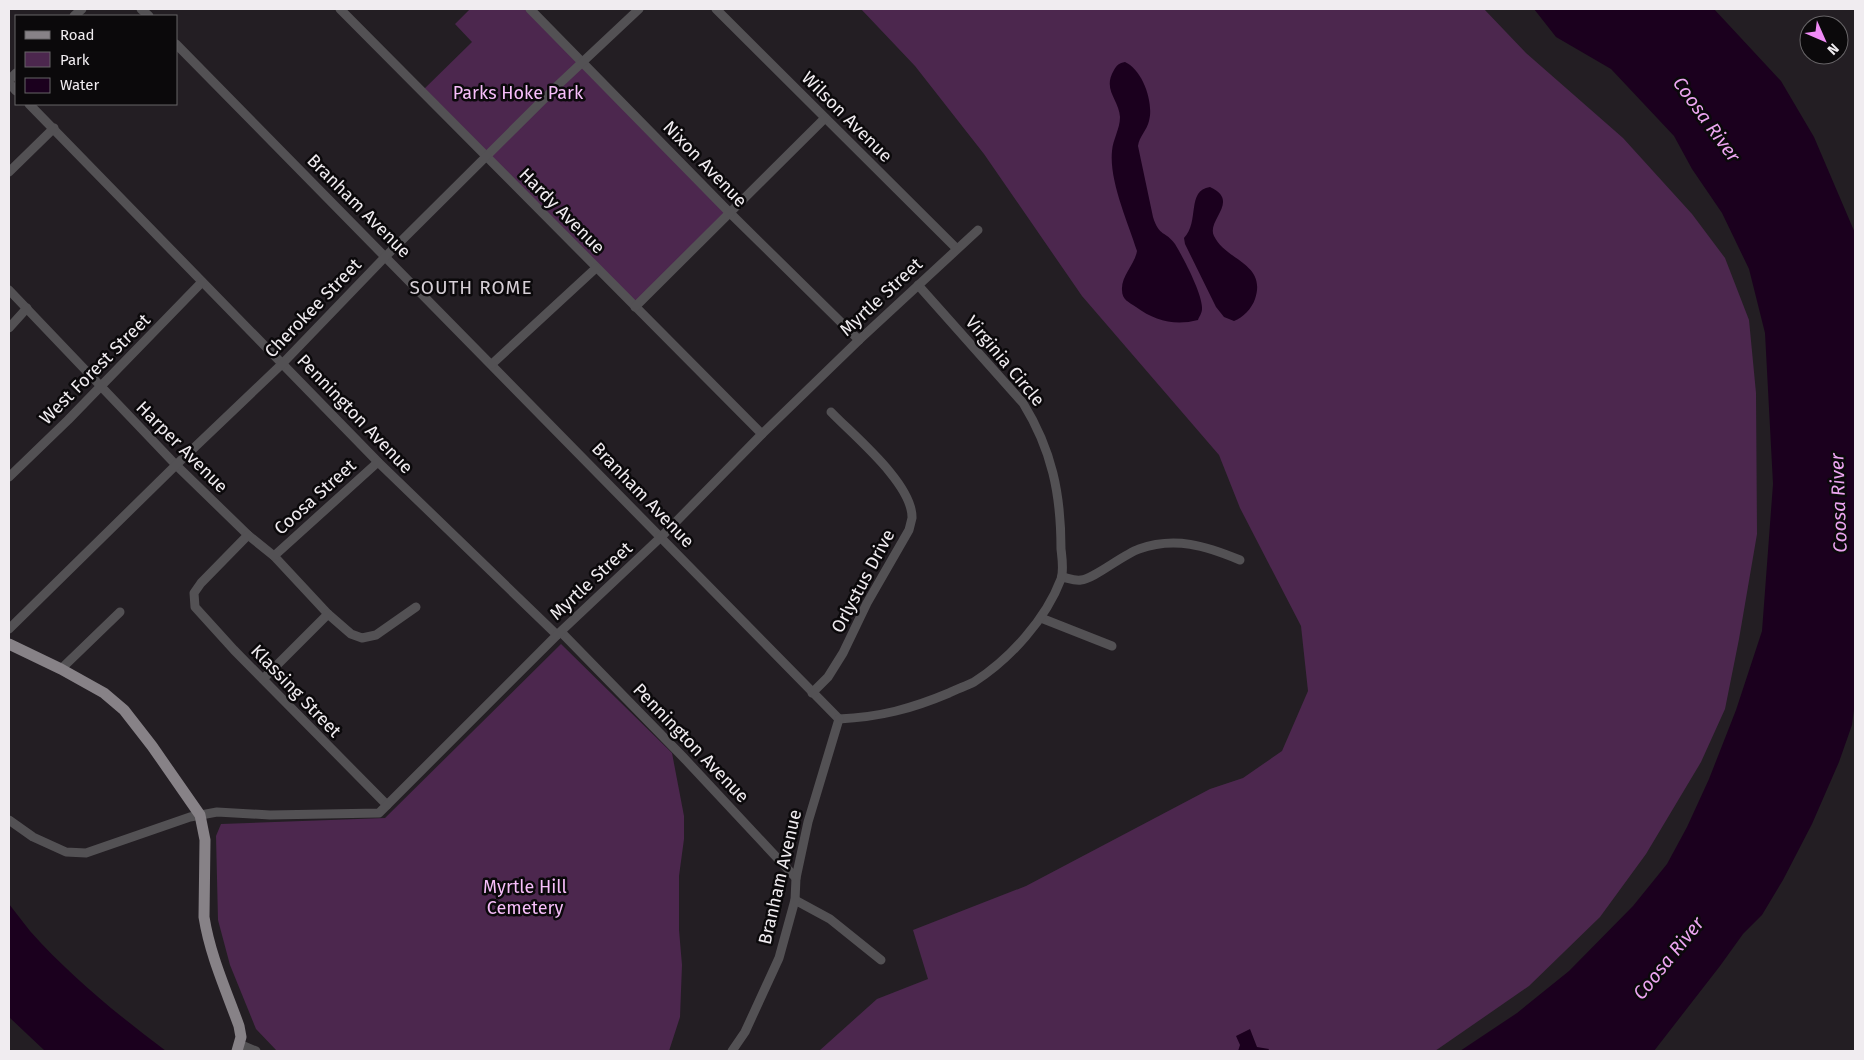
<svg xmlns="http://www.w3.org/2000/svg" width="1864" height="1060" font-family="'Fira Sans',sans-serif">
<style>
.green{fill:#4c274e}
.water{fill:#1b001e}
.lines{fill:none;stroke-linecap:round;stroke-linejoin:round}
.minor{stroke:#535154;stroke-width:9}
.major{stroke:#878287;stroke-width:11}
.labels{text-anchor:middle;stroke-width:5;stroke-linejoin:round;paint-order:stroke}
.park-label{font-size:18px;fill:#f7befa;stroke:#0b090b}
.street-label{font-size:18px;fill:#f0ecf0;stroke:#0b090b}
.water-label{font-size:19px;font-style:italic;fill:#eca5f0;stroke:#0b090b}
.neighbourhood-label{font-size:19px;letter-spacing:1px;fill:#d6cfd6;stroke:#0b090b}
</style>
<rect width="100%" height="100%" fill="#231e23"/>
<g class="green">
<path d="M470,9H530L730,213L635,307L421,92L472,42L455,24Z"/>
<path d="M861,9H1484L1526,53L1623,138L1692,214L1725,258L1749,320L1756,393L1757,534L1739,639L1725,709L1701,762L1646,854L1600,917L1529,986L1435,1051H819L877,999L928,979L913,930L1026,886L1210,789L1243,778L1282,751L1308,691L1301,626L1240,508L1219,455L1082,296L984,154L915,66Z"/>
<path d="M561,644L672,753L684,816V839L679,876V930L682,965L680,1017L669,1051H277L256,1029L230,965L218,920L216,836L221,824L385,818Z"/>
</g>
<g class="water">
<path d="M1534,9H1714L1781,81L1814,137L1855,233V701L1852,725L1839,762L1812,824L1783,880L1762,915L1743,934L1720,966L1654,1051H1460L1517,1013L1569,971L1633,906L1667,864L1687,827L1709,779L1736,710L1762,631L1773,484L1765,333L1749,269L1722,213L1692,169L1674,136L1611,69L1556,37Z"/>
<path d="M1125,62C1143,70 1154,103 1149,121C1147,130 1139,137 1138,146L1153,217C1159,237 1166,231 1175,244C1183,257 1203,295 1202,309C1202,313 1199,317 1198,320C1175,326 1155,321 1136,307C1129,302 1122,300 1122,290C1121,276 1135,264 1137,251C1128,222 1109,181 1112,151C1113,139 1120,129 1120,117C1119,99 1102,90 1114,70C1117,65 1119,63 1125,62Z"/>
<path d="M1210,187C1241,201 1206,220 1214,236C1226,261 1267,263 1255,299C1252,308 1243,318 1234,321L1224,317L1216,307L1185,244L1184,238C1200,222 1186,190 1210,187Z"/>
<path d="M9,904C16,913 23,922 30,931C70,976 118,1015 166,1051H45L9,1017Z"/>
<path d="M1250,1029L1257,1047L1269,1049L1268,1051H1238L1240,1045L1236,1036Z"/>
</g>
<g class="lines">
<g class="minor">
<path d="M141,9L149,16"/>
<path d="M340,9L762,434"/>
<path d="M530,9L730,213L859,340"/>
<path d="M716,9L956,248"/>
<path d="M74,16L82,9"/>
<path d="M176,44L839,719"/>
<path d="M9,80L16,73"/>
<path d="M9,83L16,91"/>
<path d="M29,104L378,462L557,635"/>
<path d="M9,172L54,128"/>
<path d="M9,290L176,465L248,535L274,556L328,614L351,634L362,638L376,635L416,607"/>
<path d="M635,307L825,118"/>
<path d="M9,328L27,308"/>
<path d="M492,364L596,268"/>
<path d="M9,477L68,420L202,282"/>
<path d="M248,535L201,583L194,593L195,607L234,650L387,805"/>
<path d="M274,556L378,462"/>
<path d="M1062,577C1068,578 1074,581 1081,580C1094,579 1122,555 1139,549C1175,536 1206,546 1240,560"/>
<path d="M1041,618L1112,646"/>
<path d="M9,629L176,465L283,363L386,256L557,86L639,9"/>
<path d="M561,632L683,757L796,878"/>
<path d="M61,669L120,612"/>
<path d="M263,679L328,614"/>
<path d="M812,693L828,677L843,653L867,603L909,530C910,526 911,522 912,518C913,484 854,436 831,412"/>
<path d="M839,719C880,717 911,709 949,693C957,689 966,686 974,682C1010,659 1046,619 1061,579C1064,570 1062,558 1061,549C1061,494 1052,450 1023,403L918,285"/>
<path d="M9,820L33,837L66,852L86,853L190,817L217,812L270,815L379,813L557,635L661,537L762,434L859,340L978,230"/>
<path d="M795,900L830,919L881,960"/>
<path d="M239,1044L256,1051"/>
<path d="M732,1051L745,1032L779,958L795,900L796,878L808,822L839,719"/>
</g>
<path class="major" d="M9,644L61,669L104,693L124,710L152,746L200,815L205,840L204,917C210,955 226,990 239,1026L241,1037L237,1051"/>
</g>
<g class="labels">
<g class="park-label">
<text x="518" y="99">Parks Hoke Park</text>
<text x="525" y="893">Myrtle Hill<tspan x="525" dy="21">Cemetery</tspan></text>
</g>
<g class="street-label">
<text transform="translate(847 117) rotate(45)" y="6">Wilson Avenue</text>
<text transform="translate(705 164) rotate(46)" y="6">Nixon Avenue</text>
<text transform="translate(359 206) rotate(45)" y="6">Branham Avenue</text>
<text transform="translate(562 211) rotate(45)" y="6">Hardy Avenue</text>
<text transform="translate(881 297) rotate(-43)" y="6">Myrtle Street</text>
<text transform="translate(313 308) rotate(-46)" y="6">Cherokee Street</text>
<text transform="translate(1005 361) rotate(50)" y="6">Virginia Circle</text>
<text transform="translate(95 369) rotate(-45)" y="6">West Forest Street</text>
<text transform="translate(355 414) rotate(46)" y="6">Pennington Avenue</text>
<text transform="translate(182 447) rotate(45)" y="6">Harper Avenue</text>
<text transform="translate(643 495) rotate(46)" y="6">Branham Avenue</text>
<text transform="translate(315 497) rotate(-42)" y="6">Coosa Street</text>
<text transform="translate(591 581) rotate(-43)" y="6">Myrtle Street</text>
<text transform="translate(863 581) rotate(-62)" y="6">Orlystus Drive</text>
<text transform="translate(296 691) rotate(46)" y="6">Klassing Street</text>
<text transform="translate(691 743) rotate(46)" y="6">Pennington Avenue</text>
<text transform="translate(780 877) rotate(-77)" y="6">Branham Avenue</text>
</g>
<g class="water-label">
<text transform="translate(1707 119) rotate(54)" y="7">Coosa River</text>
<text transform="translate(1838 503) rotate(-92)" y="7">Coosa River</text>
<text transform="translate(1668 958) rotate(-51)" y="7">Coosa River</text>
</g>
<g class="neighbourhood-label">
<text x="471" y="294">SOUTH ROME</text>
</g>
</g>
<rect width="1864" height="1060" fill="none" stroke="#f0ecf0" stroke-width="20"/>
<rect x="15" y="15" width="162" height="90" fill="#0b090b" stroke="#676467"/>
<rect x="25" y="31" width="25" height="8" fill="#878287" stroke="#676467"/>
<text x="60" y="40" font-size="15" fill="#f0ecf0">Road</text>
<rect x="25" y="52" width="25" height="15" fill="#4c274e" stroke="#676467"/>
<text x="60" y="65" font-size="15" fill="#f0ecf0">Park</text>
<rect x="25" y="78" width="25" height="15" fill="#1b001e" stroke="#676467"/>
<text x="60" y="90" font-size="15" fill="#f0ecf0">Water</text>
<g transform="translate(1824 40) rotate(135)"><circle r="24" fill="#0b090b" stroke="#676467"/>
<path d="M0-4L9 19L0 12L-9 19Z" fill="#f08bf6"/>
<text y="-8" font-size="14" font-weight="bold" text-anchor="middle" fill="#f0ecf0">N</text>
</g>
</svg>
